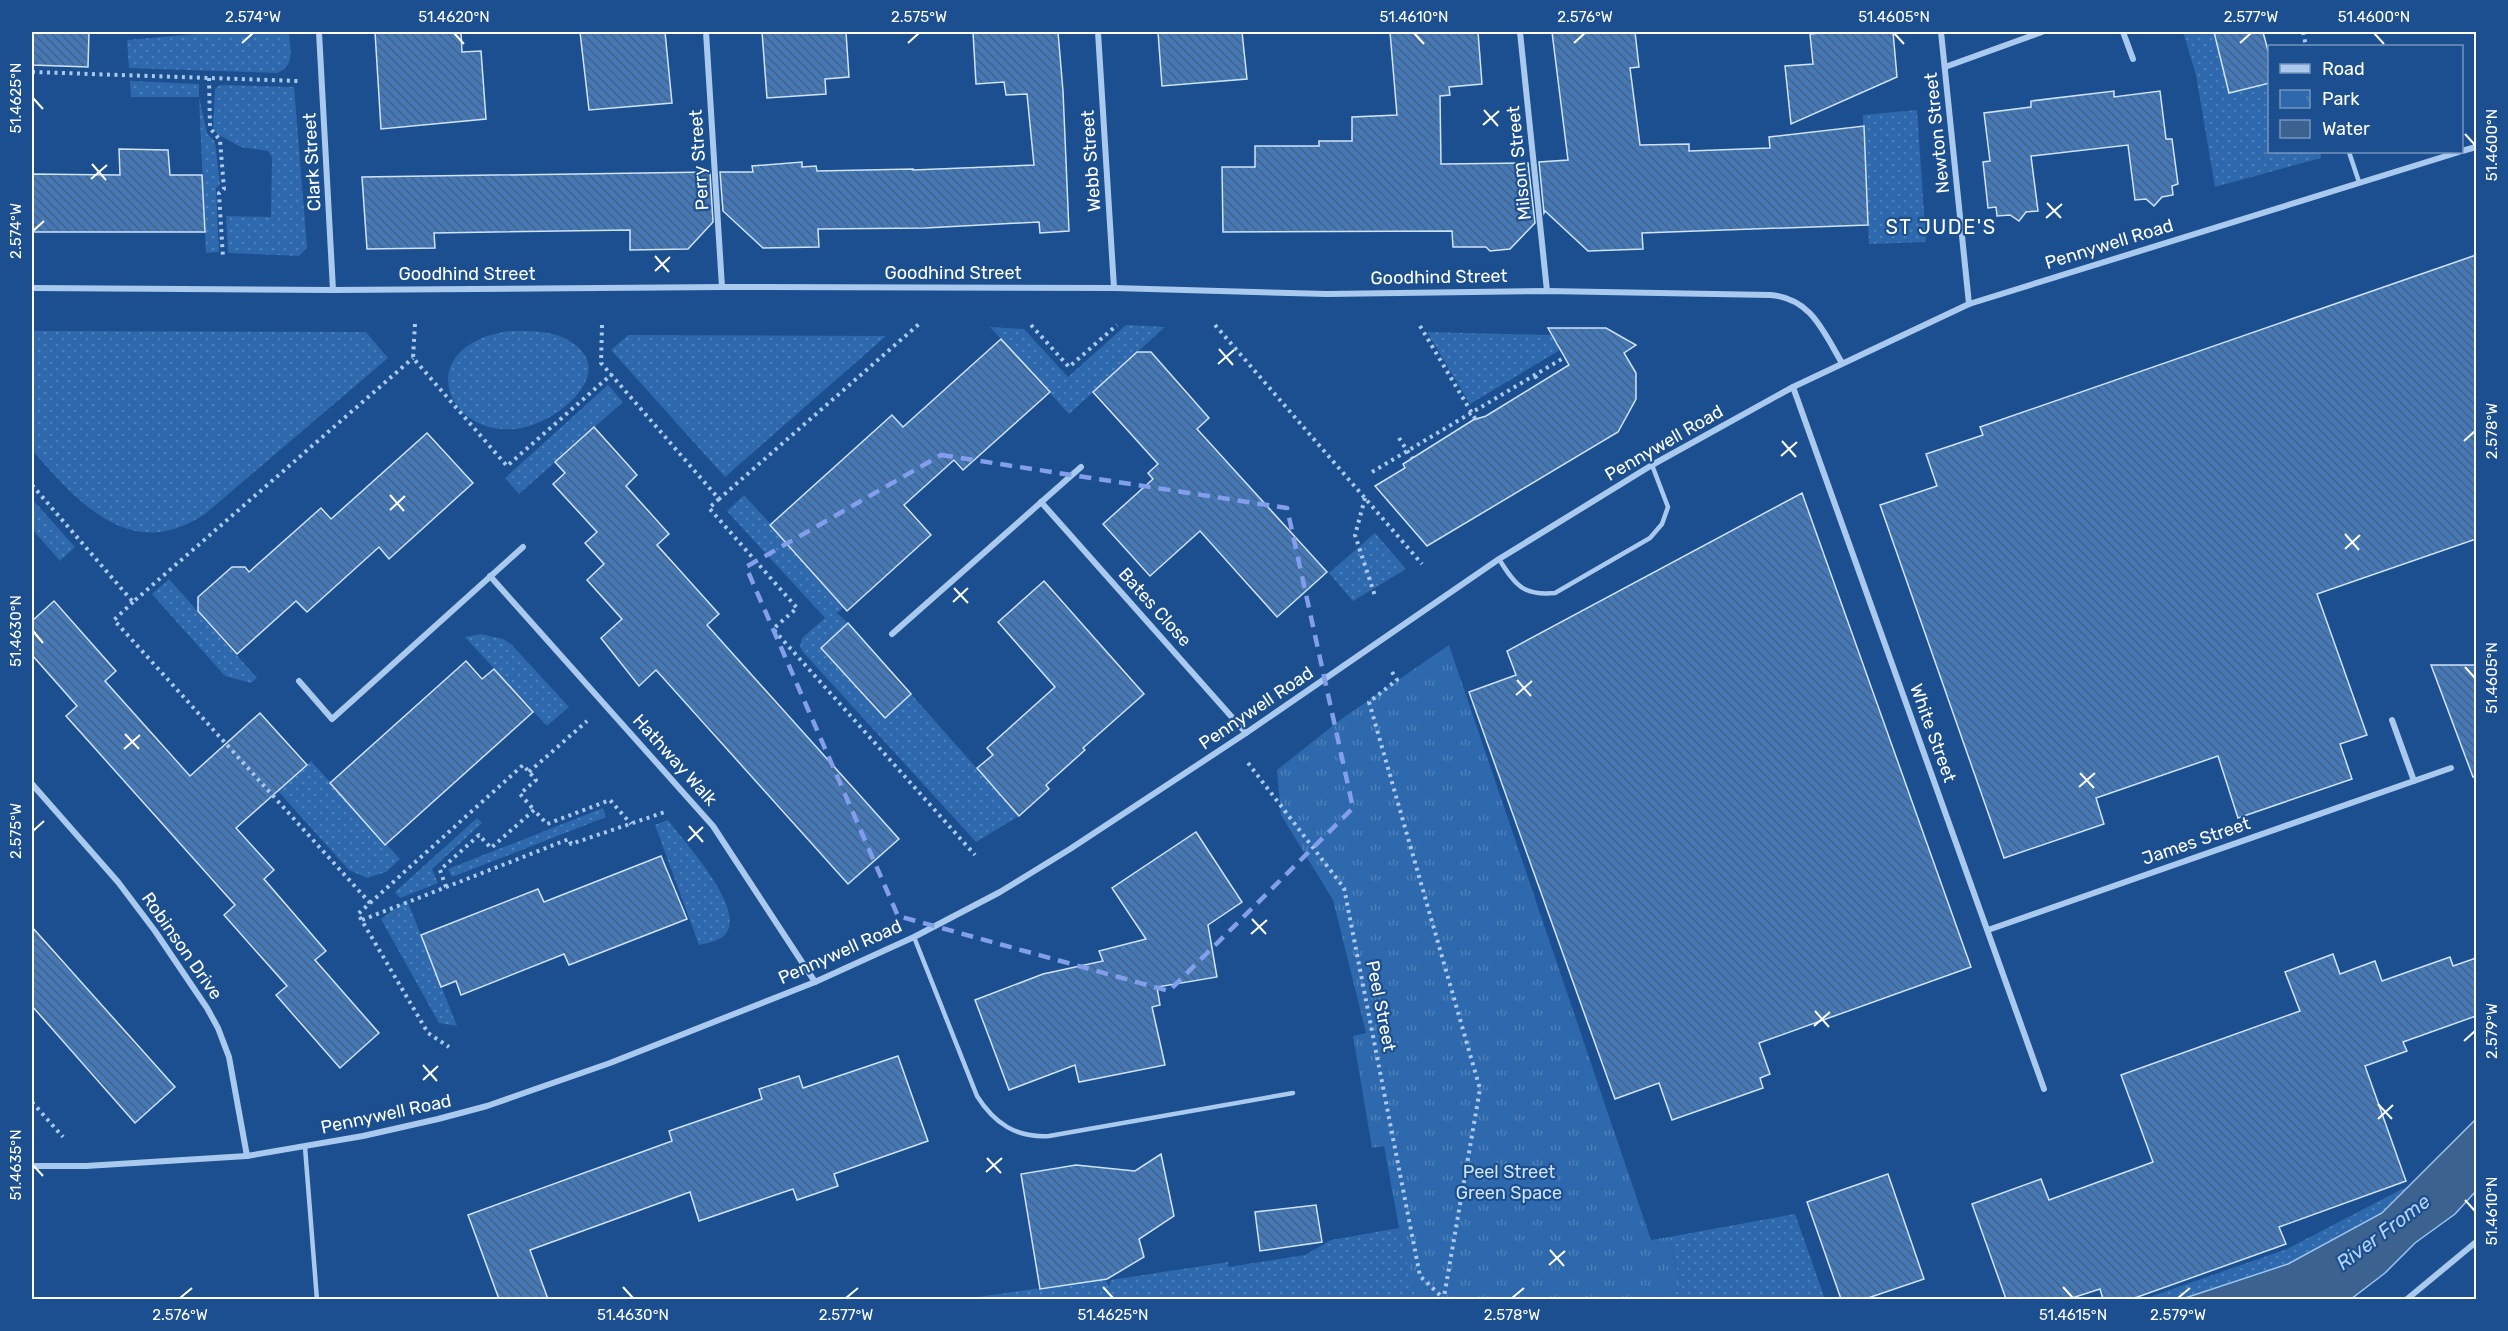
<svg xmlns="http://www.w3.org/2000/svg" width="2508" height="1331" font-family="Rubik,sans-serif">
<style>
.grass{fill:url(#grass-dots)}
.park{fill:url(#park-tufts)}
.water{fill:#3c6290;stroke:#9cc4f0;stroke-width:1.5}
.building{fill:url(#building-back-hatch);stroke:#cfe3fa;stroke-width:1.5}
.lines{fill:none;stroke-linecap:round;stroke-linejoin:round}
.path{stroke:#a9c9ee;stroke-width:4;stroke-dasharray:3 4.5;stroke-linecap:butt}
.lane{stroke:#a9c9ee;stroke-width:4.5}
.street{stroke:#a9c9ee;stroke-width:6}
.marked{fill:none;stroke:#839eea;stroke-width:4.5;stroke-dasharray:12 8;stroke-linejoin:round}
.ticks{fill:none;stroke:#fff;stroke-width:2}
.labels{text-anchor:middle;stroke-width:4.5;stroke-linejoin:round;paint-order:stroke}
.street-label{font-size:18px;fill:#fff;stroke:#1b4f8f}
.park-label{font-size:18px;fill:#cfe3fa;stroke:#1b4f8f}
.neighbourhood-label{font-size:20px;letter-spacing:1.5px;fill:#fff;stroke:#1b4f8f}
.water-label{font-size:20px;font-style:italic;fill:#b5d3f5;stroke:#1b4f8f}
.neatline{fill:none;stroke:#fff;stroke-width:2}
.ticks-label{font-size:15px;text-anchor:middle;fill:#fff}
</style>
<defs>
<pattern id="grass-dots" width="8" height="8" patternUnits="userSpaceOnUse" patternTransform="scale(1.5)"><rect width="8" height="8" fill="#2e69ad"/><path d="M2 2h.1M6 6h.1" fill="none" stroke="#4d80b9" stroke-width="1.8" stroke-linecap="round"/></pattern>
<pattern id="park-tufts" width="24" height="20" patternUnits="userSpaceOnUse" patternTransform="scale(1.5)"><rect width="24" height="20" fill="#2e69ad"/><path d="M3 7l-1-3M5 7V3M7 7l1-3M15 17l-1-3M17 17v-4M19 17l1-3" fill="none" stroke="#4d80b9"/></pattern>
<pattern id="building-back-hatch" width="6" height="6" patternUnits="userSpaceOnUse" patternTransform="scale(1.5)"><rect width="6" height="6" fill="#4478b7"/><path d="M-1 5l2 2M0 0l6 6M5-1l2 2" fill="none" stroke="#486282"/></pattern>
</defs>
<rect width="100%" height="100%" fill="#1b4f8f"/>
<g class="grass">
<path d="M219,32H289C290,48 296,66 277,73L129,68L127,40Z"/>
<path d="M2183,32H2214L2230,93L2269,83L2270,152H2320L2321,158L2215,187L2196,75Z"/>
<path d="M130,81L199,84V97L207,133L215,142L220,185L216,188L219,252L206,253L199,97H131Z"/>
<path d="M220,85L294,87L307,248L299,256L228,253L226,216L271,217L272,157L268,151L241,147L217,134L213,127L215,89Z"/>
<path d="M1917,110L1926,242L1869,244L1863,115Z"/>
<path d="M1126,325L1165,327L1069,414L990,327L1024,329L1068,377Z"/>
<path d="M32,331L366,332L388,358L205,514C130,564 78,502 32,450Z"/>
<path d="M510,331C529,331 551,330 568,340C624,372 552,427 515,429C442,435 413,344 510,331Z"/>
<path d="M1427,332L1552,335L1560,350L1470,404Z"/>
<path d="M628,335L886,336L725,477L611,350Z"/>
<path d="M608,385L623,402L519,494L505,478Z"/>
<path d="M744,495L845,606L837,613L848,623L821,648L884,717L911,694L1019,816L976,842L803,652L800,647L802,638L825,618L727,511Z"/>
<path d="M32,499L75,547L60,561L32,529Z"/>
<path d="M1375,533L1406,569L1353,601L1329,573Z"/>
<path d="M169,579L257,678L251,683L225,676L152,594Z"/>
<path d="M481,634L503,639L511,644L569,707L547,726L465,637Z"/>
<path d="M311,761L400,859L386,872L367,878L349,870L278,791Z"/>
<path d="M603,808L606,817L452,877L448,869Z"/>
<path d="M477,818L482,823L432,869L438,883L400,898L395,892Z"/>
<path d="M668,820C683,841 748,909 725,935C719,941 708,943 699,945L655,825Z"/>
<path d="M407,900L457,1026L439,1023L381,919Z"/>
<path d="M2408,1186L2382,1213L2288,1264L2182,1299L2141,1300L2287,1249Z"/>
<path d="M1795,1214L1825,1299L1625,1300L1652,1298L1682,1289L1669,1237Z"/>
<path d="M1399,1228L1417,1299L956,1300L1105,1279L1109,1286L1111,1280L1228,1262V1267L1305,1255L1331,1240Z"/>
</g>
<path class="park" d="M1449,645L1651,1240L1669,1237L1682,1289L1652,1298L1625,1299H1417L1402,1244L1384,1146L1372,1148L1353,1036L1366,1033L1333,900L1281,815L1277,770L1340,720Z"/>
<path class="water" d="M2476,1119V1191L2455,1214L2415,1243L2385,1273L2351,1299H2182L2288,1264L2382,1213Z"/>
<g class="building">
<path d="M32,32H89L88,67L32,65Z"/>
<path d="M375,32H461L462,52L481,51L486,119L381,129Z"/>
<path d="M580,32H665L672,103L589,110Z"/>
<path d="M762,32H846L849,77L825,79L826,94L767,98Z"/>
<path d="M973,32H1058L1063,91L1069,231L1040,233L1039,222L925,228L818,229L819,247L763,248L723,211L720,172H753L752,166L802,162V167L816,166L817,171L913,169V170L1034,165L1027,94L1006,95L1004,82L976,84Z"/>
<path d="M1158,32H1242L1247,79L1162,86Z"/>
<path d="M1390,32H1478L1482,84L1449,87L1450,95L1440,96L1441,164L1528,163L1535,223L1510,249L1490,251L1486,247H1453L1452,231L1223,232L1222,167H1255V146H1319V141H1352V117L1397,115Z"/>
<path d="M1552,32H1635L1639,67L1630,68L1640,145L1689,144V151L1770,148L1769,137L1864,126L1868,225L1642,233L1643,249L1588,251L1545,211L1544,213L1539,162L1568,160Z"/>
<path d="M1833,32H1893L1897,77L1791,124L1785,66L1813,64L1810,34Z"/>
<path d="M2214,32H2263L2270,58V83L2229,93Z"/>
<path d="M2114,91V97L2160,91L2166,139H2172L2178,184L2172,186L2173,195L2162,197L2154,206L2146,199L2135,200L2128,145L2031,156L2038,211L2026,212L2019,221L2010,215L1997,216L1996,207L1988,208L1983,162L1990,161L1984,113L2031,107V101Z"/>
<path d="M119,149L168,150L170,175H202L205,232H32V174L120,175Z"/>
<path d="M710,172L713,222L688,249L630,250V230L434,233L435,248L367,249L362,177Z"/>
<path d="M2476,255V539L2317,594L2367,735L2340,744L2352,779L2238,818L2218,756L2096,798L2104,824L2004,858L1880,505L1937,486L1926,454L1983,435L1980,427Z"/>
<path d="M1548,328H1606L1636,345L1624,353L1636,373V399L1618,432L1427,546L1375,486L1405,468L1403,464L1473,420L1486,416L1569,365Z"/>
<path d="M1001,339L1050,392L963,470L954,460L904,505L931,535L847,611L770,525L892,415L903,427Z"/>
<path d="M1137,352H1151L1209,418L1197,429L1327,572L1277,617L1200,531L1150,576L1103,524L1153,479L1148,473L1158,464L1093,392Z"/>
<path d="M594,427L637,475L626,486L669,534L657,545L719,614L707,625L899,839L848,884L656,670L639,686L601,638L622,619L587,580L604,564L585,543L597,532L553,484L565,473L555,462Z"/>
<path d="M427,433L473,483L389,559L379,547L307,612L296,601L237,654L198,611V597L232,567H245L249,572L321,508L331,519Z"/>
<path d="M1802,493L1971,967L1759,1043L1770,1074L1760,1078L1763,1088L1672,1120L1659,1083L1615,1099L1469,692L1516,675L1507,651Z"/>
<path d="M1044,581L1144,694L1083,748L1085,750L1046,785L1049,789L1019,816L977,768L993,755L987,748L1055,687L998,622Z"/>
<path d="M54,601L116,671L105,681L190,776L260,713L307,765L236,828L274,870L264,879L326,951L315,960L379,1033L340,1068L276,995L287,986L224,915L235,905L66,716L77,706L32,655V621Z"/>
<path d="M848,623L911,694L885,718L821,648Z"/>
<path d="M466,661L482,679L494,669L533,712L385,845L330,783Z"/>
<path d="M2431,665H2476V776L2473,777Z"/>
<path d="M1196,832L1242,902L1208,925L1217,977L1157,987L1160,1005L1152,1007L1165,1065L1079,1082L1075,1065L1009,1090L975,1000L1043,974L1103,961L1099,951L1146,939L1112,888Z"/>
<path d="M661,856L687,919L569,965L564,954L461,995L456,981L441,987L421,935L538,889L544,902Z"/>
<path d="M32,927L175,1087L135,1123L32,1006Z"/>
<path d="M2333,954L2340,974L2375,961L2382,981L2450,957L2453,966L2476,958V1016L2403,1042L2407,1051L2365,1066L2406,1181L2279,1227L2286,1244L2132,1299H2103L2100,1289L2069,1299H2006L1972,1204L2041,1179L2049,1200L2153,1162L2121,1075L2300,1011L2285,972Z"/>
<path d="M898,1056L928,1141L834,1174L838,1186L797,1200L793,1189L699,1221L690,1192L530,1250L548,1299H499L468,1215L672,1141L669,1131L762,1099L759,1089L799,1076L803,1088Z"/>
<path d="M1161,1154L1174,1216L1139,1239L1144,1257L1107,1279L1040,1289L1021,1174L1076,1165L1135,1171Z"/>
<path d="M1888,1174L1924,1279L1865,1299H1841L1807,1202Z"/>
<path d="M1316,1205L1322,1242L1260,1251L1255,1212Z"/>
</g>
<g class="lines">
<g class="path">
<path d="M2303,32L2306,46"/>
<path d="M32,72L298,81"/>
<path d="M209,78L210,128L220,140L224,189L219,193L223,258"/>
<path d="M415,324L413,358L507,466L612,374"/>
<path d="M602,325L601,363L719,499L919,324"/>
<path d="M1031,325L1069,367L1117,325"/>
<path d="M1215,325L1422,564"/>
<path d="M1420,326L1476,420"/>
<path d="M1535,376L1539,382"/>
<path d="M1399,438L1412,458"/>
<path d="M1372,472L1565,357"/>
<path d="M32,485L133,602L413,358"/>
<path d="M1365,498L1355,535L1375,596"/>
<path d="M719,499L709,508L797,608L773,629L975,855"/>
<path d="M133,602L114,620L370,903L358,914L428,1033L449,1047"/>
<path d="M1392,672L1397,680L1369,702L1480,1089L1444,1297"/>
<path d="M1248,763L1344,888L1420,1276L1444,1299"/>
<path d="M529,772L587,721"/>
<path d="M446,887L440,870L479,835L491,848L534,810L547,824L610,800L631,824"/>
<path d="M370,903L523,765L536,780L520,794L534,810"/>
<path d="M362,920L569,839L571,844L665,812"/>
<path d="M32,1102L63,1137"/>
</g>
<g class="lane">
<path d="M2349,152L2359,182"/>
<path d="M1499,559C1515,585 1523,596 1555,593L1650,538L1662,524L1668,507L1652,465"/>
<path d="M914,937L977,1096C994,1123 1016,1138 1049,1136L1293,1093"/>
<path d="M305,1147L317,1300"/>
</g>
<g class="street">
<path d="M319,32L333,290"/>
<path d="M706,32L722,287"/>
<path d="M1098,32L1114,288"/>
<path d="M1520,32L1547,291"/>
<path d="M1941,32L1969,304"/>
<path d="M2123,32L2133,59"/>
<path d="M1945,67L2042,32"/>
<path d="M2462,151L2476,147"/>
<path d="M32,288L333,290L722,287L1114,288L1327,294L1547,291L1770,295C1811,298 1823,331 1842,363"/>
<path d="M1793,387L2044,1089"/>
<path d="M1041,502L1246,733"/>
<path d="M490,576L713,826L815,982"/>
<path d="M892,634L1081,467"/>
<path d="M299,681L332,719L523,547"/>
<path d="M2392,720L2414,781"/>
<path d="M32,784L118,882L155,931L207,1008L218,1028L229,1057L247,1156"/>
<path d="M1988,930L2451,768"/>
<path d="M32,1166H86L247,1156L363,1136L438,1119L487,1106L610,1063L815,982L914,937L1000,892L1070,849L1246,733L1499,559L1652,465L1793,387L1969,304L2459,152"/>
<path d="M2406,1300L2476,1242"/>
</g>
</g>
<path class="marked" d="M941,455L1287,508L1353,808L1169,991L898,916L746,567Z"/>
<path class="ticks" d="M454,33L464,44M1414,33L1424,44M1894,33L1904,44M2374,33L2384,44M242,43L253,33M908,43L919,33M1574,43L1585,33M2240,43L2251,33M33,98L43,109M1484,110L1498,126M1483,125L1499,111M2465,134L2475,145M92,164L106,180M91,179L107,165M2047,203L2061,218M2046,218L2062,204M33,231L44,221M655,256L669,272M655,271L670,257M1219,349L1233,365M1218,364L1234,350M1782,441L1796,457M2464,441L2475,431M1781,456L1797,442M390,495L404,511M390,510L405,496M2345,534L2359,550M2345,549L2360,535M954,588L968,603M953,602L968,588M33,631L43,643M2465,667L2475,678M1517,680L1531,696M1516,695L1532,681M125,734L139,749M124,749L140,735M2080,773L2094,788M2079,787L2095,773M689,826L703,842M33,831L44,821M688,841L703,827M1252,919L1266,934M1251,934L1267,920M1815,1011L1829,1027M1814,1026L1830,1012M2464,1041L2475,1031M423,1065L437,1081M423,1080L438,1066M2378,1104L2392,1119M2378,1119L2393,1105M987,1158L1001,1173M33,1165L43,1176M986,1172L1002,1158M2465,1200L2475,1211M1550,1250L1564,1266M1549,1265L1565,1251M623,1287L633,1298M1103,1287L1113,1298M2063,1287L2073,1298M180,1298L192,1288M846,1298L858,1288M1512,1298L1524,1288M2178,1298L2190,1288"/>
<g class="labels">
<g class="street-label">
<text transform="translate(1937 133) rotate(-96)" y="6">Newton Street</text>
<text transform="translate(699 160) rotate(-94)" y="6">Perry Street</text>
<text transform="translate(1091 161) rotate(-94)" y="6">Webb Street</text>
<text transform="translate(312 162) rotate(-93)" y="6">Clark Street</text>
<text transform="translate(1519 163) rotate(-96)" y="6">Milsom Street</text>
<text transform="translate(2109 244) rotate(-17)" y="6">Pennywell Road</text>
<text x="953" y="279">Goodhind Street</text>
<text x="467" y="280">Goodhind Street</text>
<text transform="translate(1439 277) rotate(-1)" y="6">Goodhind Street</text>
<text transform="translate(1664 443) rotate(-30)" y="6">Pennywell Road</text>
<text transform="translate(1155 607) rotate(48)" y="6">Bates Close</text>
<text transform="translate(1256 708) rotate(-34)" y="6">Pennywell Road</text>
<text transform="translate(1933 733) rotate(70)" y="6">White Street</text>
<text transform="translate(675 760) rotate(48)" y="6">Hathway Walk</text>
<text transform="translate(2196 841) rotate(-19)" y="6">James Street</text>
<text transform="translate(182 946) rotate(55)" y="6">Robinson Drive</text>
<text transform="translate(840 952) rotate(-24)" y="6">Pennywell Road</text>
<text transform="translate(1381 1006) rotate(79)" y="6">Peel Street</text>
<text transform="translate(386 1114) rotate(-12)" y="6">Pennywell Road</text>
</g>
<g class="park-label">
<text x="1509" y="1178">Peel Street<tspan x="1509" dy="21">Green Space</tspan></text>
</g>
<g class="neighbourhood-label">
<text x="1941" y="234">ST JUDE'S</text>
</g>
<g class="water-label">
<text transform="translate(2383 1232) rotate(-37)" y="7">River Frome</text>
</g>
</g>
<rect width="2508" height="1331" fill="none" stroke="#1b4f8f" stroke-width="66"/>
<rect x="2268" y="45" width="195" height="108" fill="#1b4f8f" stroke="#7695bc" stroke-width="1.5"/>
<rect x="2280" y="64" width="30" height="9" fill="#a9c9ee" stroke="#7695bc" stroke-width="1.5"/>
<text x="2322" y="75" font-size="18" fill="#ffffff">Road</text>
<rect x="2280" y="90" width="30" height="18" fill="url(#park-tufts)" stroke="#7695bc" stroke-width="1.5"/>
<text x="2322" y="105" font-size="18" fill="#ffffff">Park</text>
<rect x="2280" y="120" width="30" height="18" fill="#3c6290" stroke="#7695bc" stroke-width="1.5"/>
<text x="2322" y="135" font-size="18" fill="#ffffff">Water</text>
<rect x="33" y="33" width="2442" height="1265" class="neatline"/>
<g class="ticks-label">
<text x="253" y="22">2.574°W</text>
<text x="454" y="22">51.4620°N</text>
<text x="919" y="22">2.575°W</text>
<text x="1414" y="22">51.4610°N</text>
<text x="1585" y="22">2.576°W</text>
<text x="1894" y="22">51.4605°N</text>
<text x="2251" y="22">2.577°W</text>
<text x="2374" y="22">51.4600°N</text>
<text transform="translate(16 98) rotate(-90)" y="5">51.4625°N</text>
<text transform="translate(2492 145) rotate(-90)" y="5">51.4600°N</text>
<text transform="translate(16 231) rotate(-90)" y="5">2.574°W</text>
<text transform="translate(2492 431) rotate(-90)" y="5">2.578°W</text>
<text transform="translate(16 631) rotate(-90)" y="5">51.4630°N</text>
<text transform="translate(2492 678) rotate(-90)" y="5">51.4605°N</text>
<text transform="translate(16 831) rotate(-90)" y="5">2.575°W</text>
<text transform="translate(2492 1031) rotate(-90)" y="5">2.579°W</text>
<text transform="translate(16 1165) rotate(-90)" y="5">51.4635°N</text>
<text transform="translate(2492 1211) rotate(-90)" y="5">51.4610°N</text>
<text x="180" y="1320">2.576°W</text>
<text x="633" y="1320">51.4630°N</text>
<text x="846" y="1320">2.577°W</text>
<text x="1113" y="1320">51.4625°N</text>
<text x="1512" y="1320">2.578°W</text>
<text x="2073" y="1320">51.4615°N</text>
<text x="2178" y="1320">2.579°W</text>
</g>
</svg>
